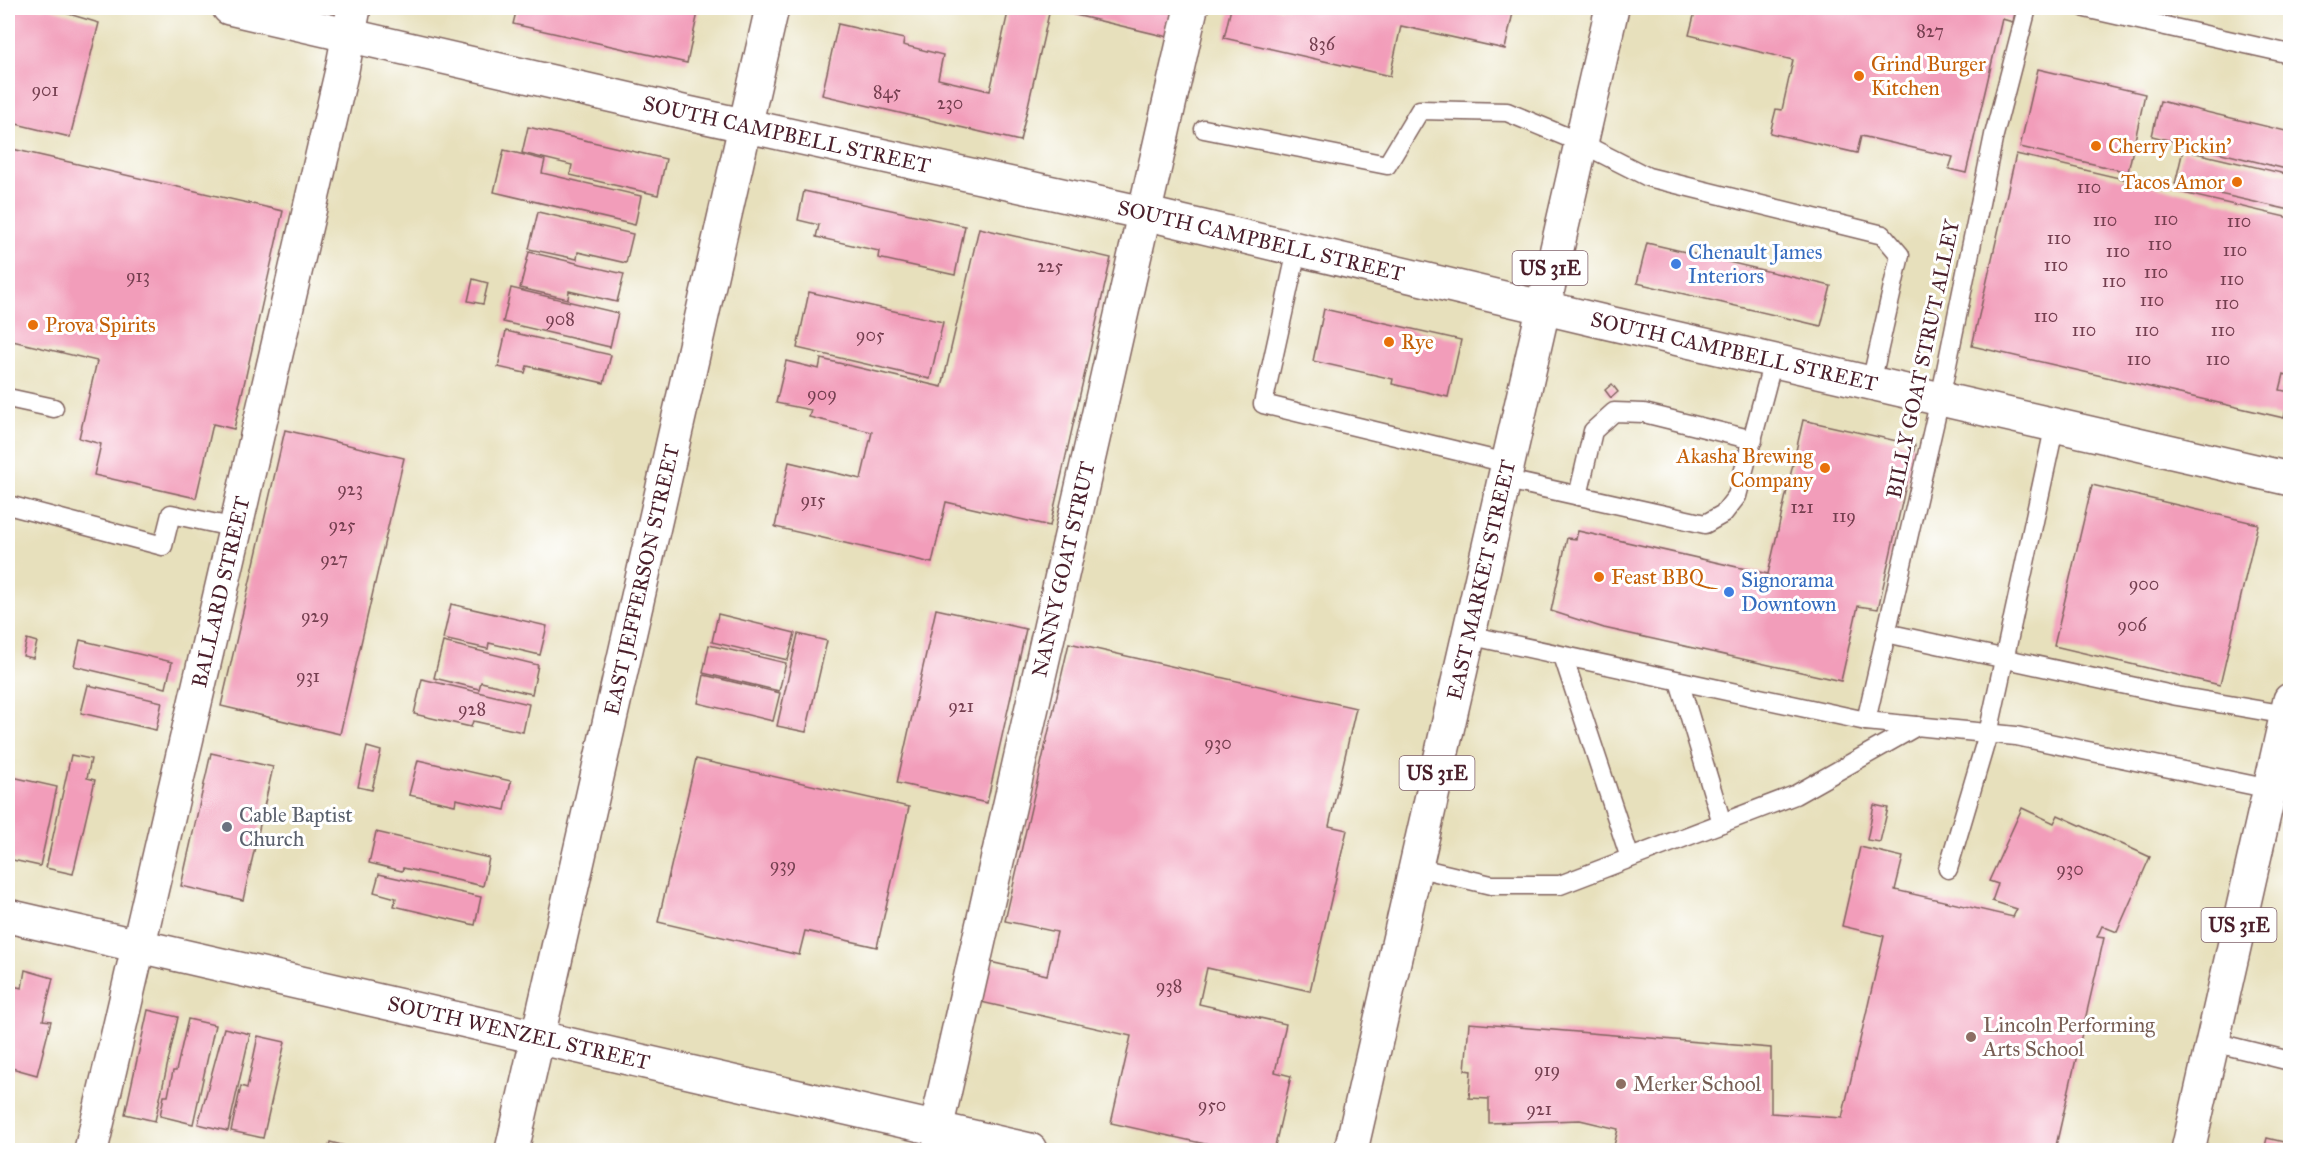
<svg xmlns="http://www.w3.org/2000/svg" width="2298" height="1158" font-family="'IM FELL Great Primer',serif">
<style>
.building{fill:#f29dba}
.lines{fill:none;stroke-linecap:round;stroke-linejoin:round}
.lane-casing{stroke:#81635e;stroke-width:21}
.street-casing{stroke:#81635e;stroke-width:36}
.secondary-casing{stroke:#81635e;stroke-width:36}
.primary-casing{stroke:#81635e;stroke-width:36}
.lane{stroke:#fff;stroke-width:18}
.street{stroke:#fff;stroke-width:33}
.secondary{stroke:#fff;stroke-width:33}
.primary{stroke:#fff;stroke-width:33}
.food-dot{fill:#e8710a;stroke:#fff;stroke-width:2}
.shop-dot{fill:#3f7fe0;stroke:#fff;stroke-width:2}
.worship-dot{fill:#6b7280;stroke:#fff;stroke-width:2}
.education-dot{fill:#8d6e63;stroke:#fff;stroke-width:2}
.labels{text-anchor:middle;stroke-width:6;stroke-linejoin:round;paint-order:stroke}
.number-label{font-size:18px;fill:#743e4f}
.shield{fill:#fff;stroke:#80626b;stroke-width:1.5}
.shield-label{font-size:20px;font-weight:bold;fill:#4a1f2b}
.food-label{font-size:21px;fill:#c56008;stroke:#fff;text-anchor:start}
.street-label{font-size:21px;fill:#4a1f2b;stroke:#fff}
.shop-label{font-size:21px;fill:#366cbe;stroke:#fff;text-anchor:start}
.worship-label{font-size:21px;fill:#5b616d;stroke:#fff;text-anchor:start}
.education-label{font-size:21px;fill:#785e54;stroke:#fff;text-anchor:start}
</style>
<rect width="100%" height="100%" fill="#fff"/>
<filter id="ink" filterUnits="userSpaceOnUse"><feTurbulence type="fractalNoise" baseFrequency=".0167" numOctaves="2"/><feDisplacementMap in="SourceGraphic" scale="12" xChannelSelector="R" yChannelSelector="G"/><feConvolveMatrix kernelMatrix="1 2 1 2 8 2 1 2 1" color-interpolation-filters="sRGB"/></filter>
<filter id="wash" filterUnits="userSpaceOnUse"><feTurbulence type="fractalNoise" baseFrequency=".008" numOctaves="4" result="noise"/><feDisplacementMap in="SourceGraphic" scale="24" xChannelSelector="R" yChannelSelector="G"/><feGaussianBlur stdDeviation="1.35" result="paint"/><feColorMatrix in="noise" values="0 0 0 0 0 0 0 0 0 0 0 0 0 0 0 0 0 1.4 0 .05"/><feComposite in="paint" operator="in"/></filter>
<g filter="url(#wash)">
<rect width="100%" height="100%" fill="#e7e0bc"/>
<g id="blocks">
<g class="building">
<path d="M14,8H49L99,23L70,137L8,122V17L12,18Z"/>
<path d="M517,8H699L687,63L513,24Z"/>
<path d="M1009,8H1175L1168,37L1050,9L1020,141L822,95L838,24L904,39L903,45L943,55L938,79L990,91Z"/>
<path d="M1231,8H1514L1505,49L1401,26L1390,76L1224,38Z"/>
<path d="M1696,8H2016L2013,22L2002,19L1966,173L1949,169L1953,157L1861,136L1857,153L1770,133L1776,109L1782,110L1793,60L1689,35Z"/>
<path d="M2038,69L2145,94L2128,172L2020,147Z"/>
<path d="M2160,101L2290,132V170L2152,136Z"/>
<path d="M528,127L666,159L658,195L570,175L572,165L522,153Z"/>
<path d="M8,148L283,211L234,429L213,424L196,498L94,475L101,444L79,438L97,361L8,340Z"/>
<path d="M504,150L545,160L542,173L641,196L635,225L494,192Z"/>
<path d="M2183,150L2290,175V210L2175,184Z"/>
<path d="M2016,154L2290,218V376L2284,374L2280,390L2290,392L2284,418L1972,346Z"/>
<path d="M804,191L965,226L955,275L878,258L879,251L816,237L819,225L798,220Z"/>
<path d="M538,212L633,234L626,263L578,252L577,259L529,249Z"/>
<path d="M979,228L1111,258L1050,526L946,502L932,563L775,527L789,462L861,479L872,432L809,417L811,410L776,403L786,361L819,369L821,359L942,387Z"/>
<path d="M1647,243L1831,286L1821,326L1637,283Z"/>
<path d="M529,252L624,274L617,302L569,291L568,299L520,288Z"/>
<path d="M473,279L488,283L483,304L468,301Z"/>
<path d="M511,288L618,313L610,347L503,322Z"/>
<path d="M809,292L943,322L930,379L797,348Z"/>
<path d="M1324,309L1461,340L1448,397L1392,384L1393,379L1313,361Z"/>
<path d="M506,331L611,355L604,383L527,366L525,373L498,367Z"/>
<path d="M1612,384L1618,392L1611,398L1605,390Z"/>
<path d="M1803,420L1915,445L1878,609L1858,606L1841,681L1604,628L1551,611L1567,538L1576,539L1578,531L1768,574Z"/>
<path d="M285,430L404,458L340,734L221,706Z"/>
<path d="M2092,485L2258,524L2220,685L2054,646Z"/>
<path d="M451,604L547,626L540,655L489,643L488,649L443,639Z"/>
<path d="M936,609L1026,629L987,803L897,783Z"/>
<path d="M718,614L795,633L788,660L712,642Z"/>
<path d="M798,634L827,641L806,732L777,726Z"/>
<path d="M27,639L37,642L33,658L23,656Z"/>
<path d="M80,640L172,662L166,688L74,666Z"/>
<path d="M443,642L538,665L532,694L481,682L479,689L434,678Z"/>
<path d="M1069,643L1356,708L1329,826L1347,830L1310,991L1207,968L1199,1004L1286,1024L1275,1072L1291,1076L1274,1150H1232L1111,1123L1131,1036L981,1002L990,962L1047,975L1057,932L1005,921Z"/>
<path d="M709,645L786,663L779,691L703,673Z"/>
<path d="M704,675L780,693L773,721L698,703Z"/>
<path d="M422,679L529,704L523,732L473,721L471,727L414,714Z"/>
<path d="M88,685L162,702L156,730L81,713Z"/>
<path d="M367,747L381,751L372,790L358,787Z"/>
<path d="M211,753L273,767L243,900L181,886Z"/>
<path d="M71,755L91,759L87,778L95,780L73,874L46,868Z"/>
<path d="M696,759L909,807L877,947L805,931L799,955L658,922Z"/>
<path d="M418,760L511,781L505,810L456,799L455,805L409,795Z"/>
<path d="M8,776L57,787L40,866L8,859Z"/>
<path d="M1874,805L1888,808L1880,842L1867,840Z"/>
<path d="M2022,808L2054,823L2058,815L2150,857L2117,932L2102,926L2097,937L2104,938L2055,1150H1613L1618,1129L1580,1120L1489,1123V1099L1469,1098L1471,1071L1465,1070L1469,1023L1771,1048V1113L1842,1118L1884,936L1842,926L1860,847L1903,857L1895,890L2013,917L2017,909L1992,901L1998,884L1989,881Z"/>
<path d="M376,832L489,858L483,886L403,868L402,871L369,863Z"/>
<path d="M379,874L481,897L475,925L394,906L396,898L374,892Z"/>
<path d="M25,970L53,978L43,1020L51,1021L37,1075L8,1067V985L22,988Z"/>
<path d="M148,1010L178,1017L155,1121L125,1114Z"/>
<path d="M188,1019L215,1025L193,1124L160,1116L164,1096H168L173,1071H176Z"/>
<path d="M224,1028L250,1034L228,1131L198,1124Z"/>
<path d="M258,1036L285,1042L263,1138L231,1131L241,1086L247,1088Z"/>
<path d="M2267,1138L2288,1143L2287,1150H2264Z"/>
<path d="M330,1142L361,1150H328Z"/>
</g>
</g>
</g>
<g filter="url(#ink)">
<use href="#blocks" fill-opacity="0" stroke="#81635e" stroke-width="1.5"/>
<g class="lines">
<g class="lane-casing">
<g id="lane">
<path d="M2085,8L2290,54"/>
<path d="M1204,129L1387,165L1420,110L1507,112L1579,142L1648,177L1883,235L1900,255L1871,383"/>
<path d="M1297,250L1263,404L1507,463"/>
<path d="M8,398L54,408"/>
<path d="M1503,479L1705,524L1723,514L1737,496L1773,361"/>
<path d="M1578,496L1593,431L1614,412L1644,413L1753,440"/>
<path d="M8,505L163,546L171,514L236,528"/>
<path d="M1886,633L2177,696L2287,715"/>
<path d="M1468,635L1866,721L2016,736L2270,789"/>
<path d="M1563,656L1630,858"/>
<path d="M1679,681L1722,823"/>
<path d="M1866,721L1940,399L1994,135L2027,8"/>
<path d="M1415,867L1491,885H1560L1795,795L1917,726"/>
<path d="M1948,869L1988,734L2055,424"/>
<path d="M2213,1042L2290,1061"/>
<path d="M931,1150L936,1129"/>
</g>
</g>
<g class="street-casing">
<g id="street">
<path id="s1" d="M229,8L688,113L1144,213L1609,323L2290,479"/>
<path id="s2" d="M8,916L1030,1150"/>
<path id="s3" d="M936,1129L1191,8"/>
<path id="s4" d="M91,1150L342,70L354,8"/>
</g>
</g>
<g class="secondary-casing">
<g id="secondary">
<path id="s5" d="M512,1150L772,8"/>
</g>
</g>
<g class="primary-casing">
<g id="primary">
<path id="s6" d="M1351,1150L1612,8"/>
<path d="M2188,1150L2290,700"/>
</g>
</g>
<use href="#lane" class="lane"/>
<use href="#street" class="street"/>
<use href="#secondary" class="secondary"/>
<use href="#primary" class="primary"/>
</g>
</g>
<g class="food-dot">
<circle cx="1859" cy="76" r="6"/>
<circle cx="2096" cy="146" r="6"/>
<circle cx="2237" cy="182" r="6"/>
<circle cx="33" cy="325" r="6"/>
<circle cx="1389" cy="342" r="6"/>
<circle cx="1825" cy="468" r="6"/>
<circle cx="1599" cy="577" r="6"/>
</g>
<g class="shop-dot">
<circle cx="1676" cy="264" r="6"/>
<circle cx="1729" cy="592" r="6"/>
</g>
<circle class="worship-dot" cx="227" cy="827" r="6"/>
<g class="education-dot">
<circle cx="1971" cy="1037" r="6"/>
<circle cx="1621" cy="1084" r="6"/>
</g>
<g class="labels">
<g class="number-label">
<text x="1930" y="37">827</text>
<text x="1322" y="50">836</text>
<text x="45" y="96">901</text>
<text x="887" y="98">845</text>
<text x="950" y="109">230</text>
<text x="2089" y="193">110</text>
<text x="2166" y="225">110</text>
<text x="2105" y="226">110</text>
<text x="2239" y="227">110</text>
<text x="2059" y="244">110</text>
<text x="2160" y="250">110</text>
<text x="2235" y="256">110</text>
<text x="2118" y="257">110</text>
<text x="2056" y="271">110</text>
<text x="1050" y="272">225</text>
<text x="2156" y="278">110</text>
<text x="138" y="282">913</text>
<text x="2232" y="285">110</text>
<text x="2114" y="287">110</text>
<text x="2152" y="306">110</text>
<text x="2227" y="309">110</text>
<text x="2046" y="322">110</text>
<text x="560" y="325">908</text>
<text x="2084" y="336">110</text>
<text x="2147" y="336">110</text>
<text x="2223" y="336">110</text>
<text x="870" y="341">905</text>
<text x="2139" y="365">110</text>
<text x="2218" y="365">110</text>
<text x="822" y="400">909</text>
<text x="350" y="495">923</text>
<text x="813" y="506">915</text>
<text x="1802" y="513">121</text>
<text x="1844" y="522">119</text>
<text x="342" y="531">925</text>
<text x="334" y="565">927</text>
<text x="2144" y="590">900</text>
<text x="315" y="622">929</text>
<text x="2132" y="631">906</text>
<text x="308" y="682">931</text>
<text x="961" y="712">921</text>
<text x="472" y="715">928</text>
<text x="1218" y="749">930</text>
<text x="783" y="871">939</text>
<text x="2070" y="875">930</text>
<text x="1169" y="992">938</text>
<text x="1547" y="1076">919</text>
<text x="1212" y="1111">950</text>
<text x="1539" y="1115">921</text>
</g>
<g class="shield">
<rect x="1512.5" y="251" width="75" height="34" rx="4.5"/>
<rect x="1399.5" y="756" width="75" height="34" rx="4.5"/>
<rect x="2201.5" y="908" width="75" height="34" rx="4.5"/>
</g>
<g class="shield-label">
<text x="1550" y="275">US 31E</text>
<text x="1437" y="780">US 31E</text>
<text x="2239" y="932">US 31E</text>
</g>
<g class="food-label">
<text x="1871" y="71">Grind Burger<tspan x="1871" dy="24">Kitchen</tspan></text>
<text x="2108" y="153">Cherry Pickin'</text>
<text x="2225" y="189" text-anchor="end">Tacos Amor</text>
<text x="45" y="332">Prova Spirits</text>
<text x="1401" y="349">Rye</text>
<text x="1813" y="463" text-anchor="end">Akasha Brewing<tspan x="1813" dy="24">Company</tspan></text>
<text x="1611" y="584">Feast BBQ</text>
</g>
<g class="street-label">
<text dy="7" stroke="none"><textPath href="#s1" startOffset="572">SOUTH CAMPBELL STREET</textPath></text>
<text dy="7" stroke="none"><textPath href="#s1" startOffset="1058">SOUTH CAMPBELL STREET</textPath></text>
<text dy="7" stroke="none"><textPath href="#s1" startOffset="1544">SOUTH CAMPBELL STREET</textPath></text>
<text transform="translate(1923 359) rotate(-78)" y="7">BILLY GOAT STRUT ALLEY</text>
<text dy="7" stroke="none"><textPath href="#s3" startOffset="574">NANNY GOAT STRUT</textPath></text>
<text dy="7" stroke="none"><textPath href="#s5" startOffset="585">EAST JEFFERSON STREET</textPath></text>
<text dy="7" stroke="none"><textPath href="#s6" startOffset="585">EAST MARKET STREET</textPath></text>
<text dy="7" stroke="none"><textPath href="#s4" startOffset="573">BALLARD STREET</textPath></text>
<text dy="7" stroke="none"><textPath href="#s2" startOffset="524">SOUTH WENZEL STREET</textPath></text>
</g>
<g class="shop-label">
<text x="1688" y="259">Chenault James<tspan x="1688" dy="24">Interiors</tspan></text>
<text x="1741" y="587">Signorama<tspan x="1741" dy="24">Downtown</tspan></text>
</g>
<g class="worship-label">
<text x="239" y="822">Cable Baptist<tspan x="239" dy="24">Church</tspan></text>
</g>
<g class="education-label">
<text x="1983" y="1032">Lincoln Performing<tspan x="1983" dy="24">Arts School</tspan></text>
<text x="1633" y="1091">Merker School</text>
</g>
</g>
<rect width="2298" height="1158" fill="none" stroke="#fff" stroke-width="30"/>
</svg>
